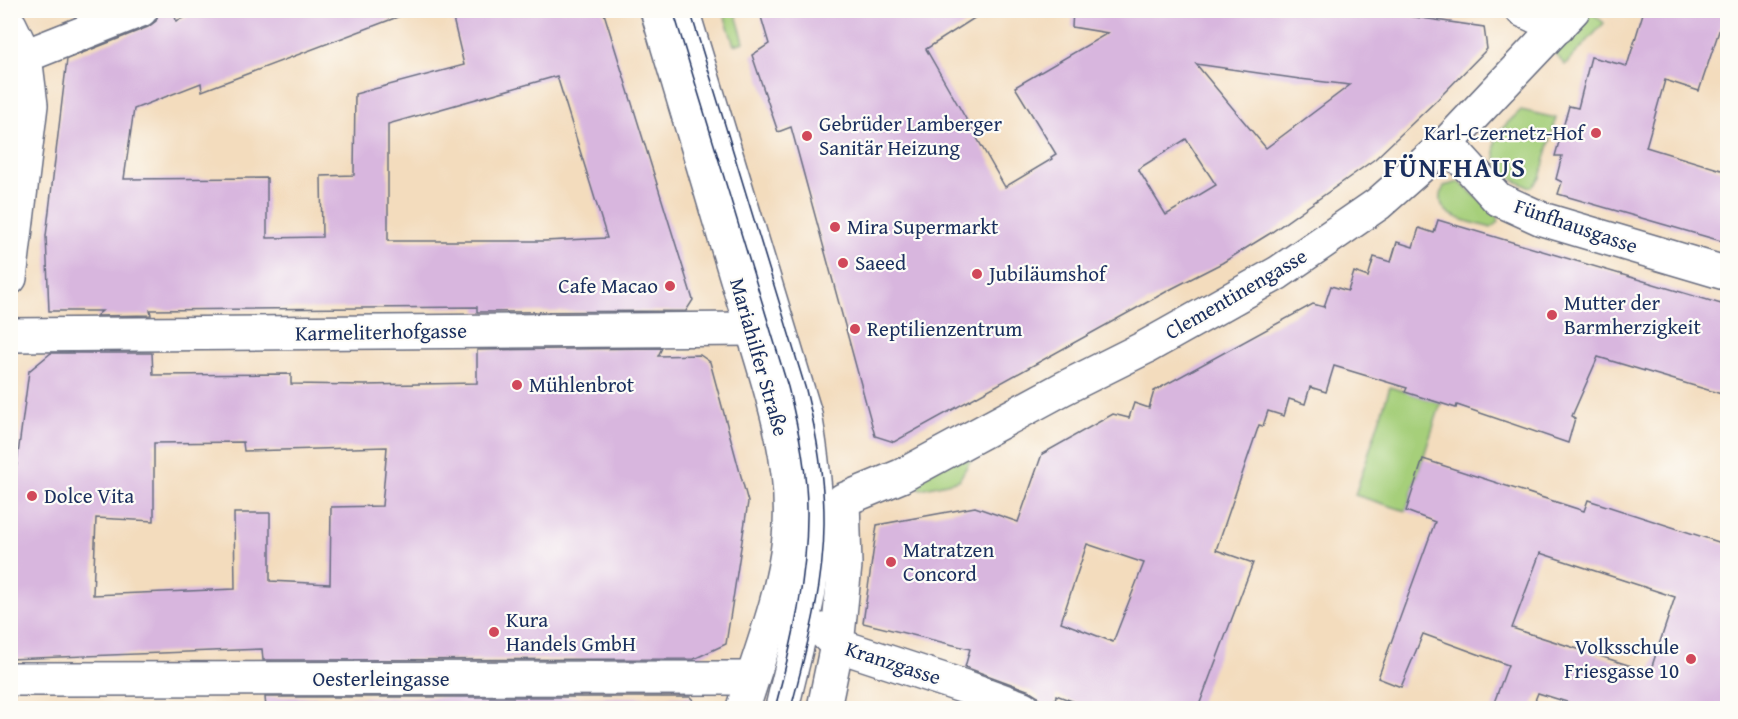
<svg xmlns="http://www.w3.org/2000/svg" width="1738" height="719" font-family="'Gentium Book Plus',serif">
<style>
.green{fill:#a6cf7a;stroke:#607f6c;stroke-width:1.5}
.building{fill:#d8b6de;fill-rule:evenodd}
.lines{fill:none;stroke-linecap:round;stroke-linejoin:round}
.minor-casing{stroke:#676c7f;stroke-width:36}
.minor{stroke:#fff;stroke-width:33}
.tram{stroke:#1b2f5e;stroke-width:1.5}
.poi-dot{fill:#d1495b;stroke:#fdfcf7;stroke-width:2}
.labels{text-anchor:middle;stroke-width:4.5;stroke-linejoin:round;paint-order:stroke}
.poi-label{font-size:21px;fill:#1b2f5e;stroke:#fdfcf7;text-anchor:start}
.street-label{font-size:21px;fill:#1b2f5e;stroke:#fdfcf7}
.district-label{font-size:27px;font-weight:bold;letter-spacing:1.5px;fill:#1b2f5e;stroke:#fdfcf7}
</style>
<rect width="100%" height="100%" fill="#fdfcf7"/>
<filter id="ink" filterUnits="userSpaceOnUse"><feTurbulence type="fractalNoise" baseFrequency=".0167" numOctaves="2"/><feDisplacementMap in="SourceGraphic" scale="12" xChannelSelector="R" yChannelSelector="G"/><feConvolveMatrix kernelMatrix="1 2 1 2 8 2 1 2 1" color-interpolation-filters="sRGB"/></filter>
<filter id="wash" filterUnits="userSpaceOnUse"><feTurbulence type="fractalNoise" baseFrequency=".008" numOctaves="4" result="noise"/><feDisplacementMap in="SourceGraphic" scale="24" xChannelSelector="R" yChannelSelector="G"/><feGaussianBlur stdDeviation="1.35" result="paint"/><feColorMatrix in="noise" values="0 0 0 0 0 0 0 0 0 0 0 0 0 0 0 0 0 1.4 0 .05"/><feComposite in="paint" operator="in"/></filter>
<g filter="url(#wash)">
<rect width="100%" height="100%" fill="#f3dcbd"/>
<g class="green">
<path d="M723,11H735L744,42L734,45Z"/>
<path d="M1585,11H1590L1604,23L1565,65L1555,54L1554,44Z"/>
<path d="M1521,110L1556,118L1540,178L1532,187C1511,182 1492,168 1495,144C1496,141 1496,137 1497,135C1503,126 1514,117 1521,110Z"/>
<path d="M1459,182L1497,215L1499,222L1491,228C1469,221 1429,217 1444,186Z"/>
<path d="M1390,387L1441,403L1406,511L1355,495Z"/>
<path d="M962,455L971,459L959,480L921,489L910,482Z"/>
</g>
<g id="blocks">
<g class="building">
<path d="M159,10H174L176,21L203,10H407L408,13L202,91L201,83L134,109L124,179L267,178V238L322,237L321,176L354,175L355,94L464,65L451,10H603L693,300L686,311L477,312V307L150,310L151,315L96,316L102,311H49L46,236L67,59L148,27L156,21ZM557,76L607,238L544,241H388V124Z"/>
<path d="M759,10H987L926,49L1005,187L1052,159L1051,157L1056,154L1015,87L1108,33L1072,27L1073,10H1366L1484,27L1487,49L1438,99L1375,159L1269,234L1222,263L1173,288L894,442L875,436L791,127L778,132L752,55L769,44ZM1196,64L1300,79L1350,85L1266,148ZM1186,139L1216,185L1166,215L1138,169Z"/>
<path d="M1644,10H1726L1699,91L1665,80L1646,147L1728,172V243L1558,194L1562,182L1556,179L1562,156H1555L1569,106L1578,108L1591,57L1627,66Z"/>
<path d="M1438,220L1728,306V396L1598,357L1572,416L1575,418L1568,443L1457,405L1456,408L1405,392L1407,388L1334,366L1326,392L1310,387L1305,404L1289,399L1284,416L1268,411L1263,426L1259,425L1216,550L1253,563L1198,708H1091L1056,695L1054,708H1041L1038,696L1030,691L965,667L970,649L863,623L877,525L975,507L1018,522L1042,454L1113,414L1129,418L1134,403L1149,408L1154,391L1313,304L1324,307L1331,286L1348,291L1354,272L1368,277L1374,257L1391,262L1397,242L1413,247L1419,228L1434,233ZM1087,544L1144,563L1113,642L1061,622Z"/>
<path d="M662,348L658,356L700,355L710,362L748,502L726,644L694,659L263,660L262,649L10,659V515L29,371L51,353H152L153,375L291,374V384L364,385L477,383V350ZM243,442L244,451L387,447L382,506L331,507L330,584L270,581V513H234L235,589L93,595L96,518L154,521V443Z"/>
<path d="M1423,459L1584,511L1588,500L1728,545V708H1586L1538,693L1532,708H1492L1508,665L1423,634L1401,687L1378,678L1435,522L1406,511ZM1540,553L1675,597L1650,672L1512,628Z"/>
<path d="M265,697H690L701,708H266Z"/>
</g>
</g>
</g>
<g filter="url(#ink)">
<use href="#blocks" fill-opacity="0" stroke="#676c7f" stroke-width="1.5"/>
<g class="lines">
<g class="minor-casing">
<g id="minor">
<path d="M657,10C684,103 712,196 740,289C763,367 798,456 789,538C783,597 760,652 743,708"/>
<path d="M682,10L805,414C811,449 816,484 816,519C816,584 796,646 782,708"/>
<path d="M1522,10L1558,27"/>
<path d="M10,25L25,56L31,105L10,278"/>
<path d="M10,63L25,56L141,10"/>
<path d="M1447,143L1498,199L1542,219L1728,274"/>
<path d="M10,335L752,329"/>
<path d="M822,630L837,645L968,688L1023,708"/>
<path d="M10,679L752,678"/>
<path d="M824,708L837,645L845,565L843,500L901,476L1062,389L1146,347L1278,273L1378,204L1447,143L1573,10"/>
</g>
</g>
<use href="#minor" class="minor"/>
<g class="tram">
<path d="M673,10L788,387C798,426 807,468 807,509C808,577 792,644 775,708"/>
<path d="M690,10L806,390C816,431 824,474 824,518C825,582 807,647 791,708"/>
</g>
</g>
</g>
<g class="poi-dot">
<circle cx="1596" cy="133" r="6"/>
<circle cx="807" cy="136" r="6"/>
<circle cx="835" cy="227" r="6"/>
<circle cx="843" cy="263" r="6"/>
<circle cx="977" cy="274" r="6"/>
<circle cx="670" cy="286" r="6"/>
<circle cx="1552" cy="315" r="6"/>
<circle cx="855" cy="329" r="6"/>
<circle cx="517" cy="385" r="6"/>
<circle cx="32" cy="496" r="6"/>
<circle cx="891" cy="562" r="6"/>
<circle cx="494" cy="632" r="6"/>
<circle cx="1691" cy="659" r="6"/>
</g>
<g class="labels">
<g class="poi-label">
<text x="819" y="131">Gebrüder Lamberger<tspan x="819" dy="24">Sanitär Heizung</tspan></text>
<text x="1584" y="140" text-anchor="end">Karl-Czernetz-Hof</text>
<text x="847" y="234">Mira Supermarkt</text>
<text x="855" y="270">Saeed</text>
<text x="989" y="281">Jubiläumshof</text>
<text x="658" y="293" text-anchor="end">Cafe Macao</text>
<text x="1564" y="310">Mutter der<tspan x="1564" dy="24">Barmherzigkeit</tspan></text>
<text x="867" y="336">Reptilienzentrum</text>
<text x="529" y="392">Mühlenbrot</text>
<text x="44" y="503">Dolce Vita</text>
<text x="903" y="557">Matratzen<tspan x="903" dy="24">Concord</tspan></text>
<text x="506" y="627">Kura<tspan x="506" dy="24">Handels GmbH</tspan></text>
<text x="1679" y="654" text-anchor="end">Volksschule<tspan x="1679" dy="24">Friesgasse 10</tspan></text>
</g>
<g class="street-label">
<text transform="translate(1576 226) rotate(19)" y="7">Fünfhausgasse</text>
<text transform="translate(1236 294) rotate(-30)" y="7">Clementinengasse</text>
<text transform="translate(381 332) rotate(-1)" y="7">Karmeliterhofgasse</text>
<text transform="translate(759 357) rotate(74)" y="7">Mariahilfer Straße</text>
<text transform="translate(893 663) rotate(18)" y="7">Kranzgasse</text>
<text x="381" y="686">Oesterleingasse</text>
</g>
<g class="district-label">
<text x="1455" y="177">FÜNFHAUS</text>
</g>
</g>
<rect width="1738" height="719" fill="none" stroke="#fdfcf7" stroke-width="36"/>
</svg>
